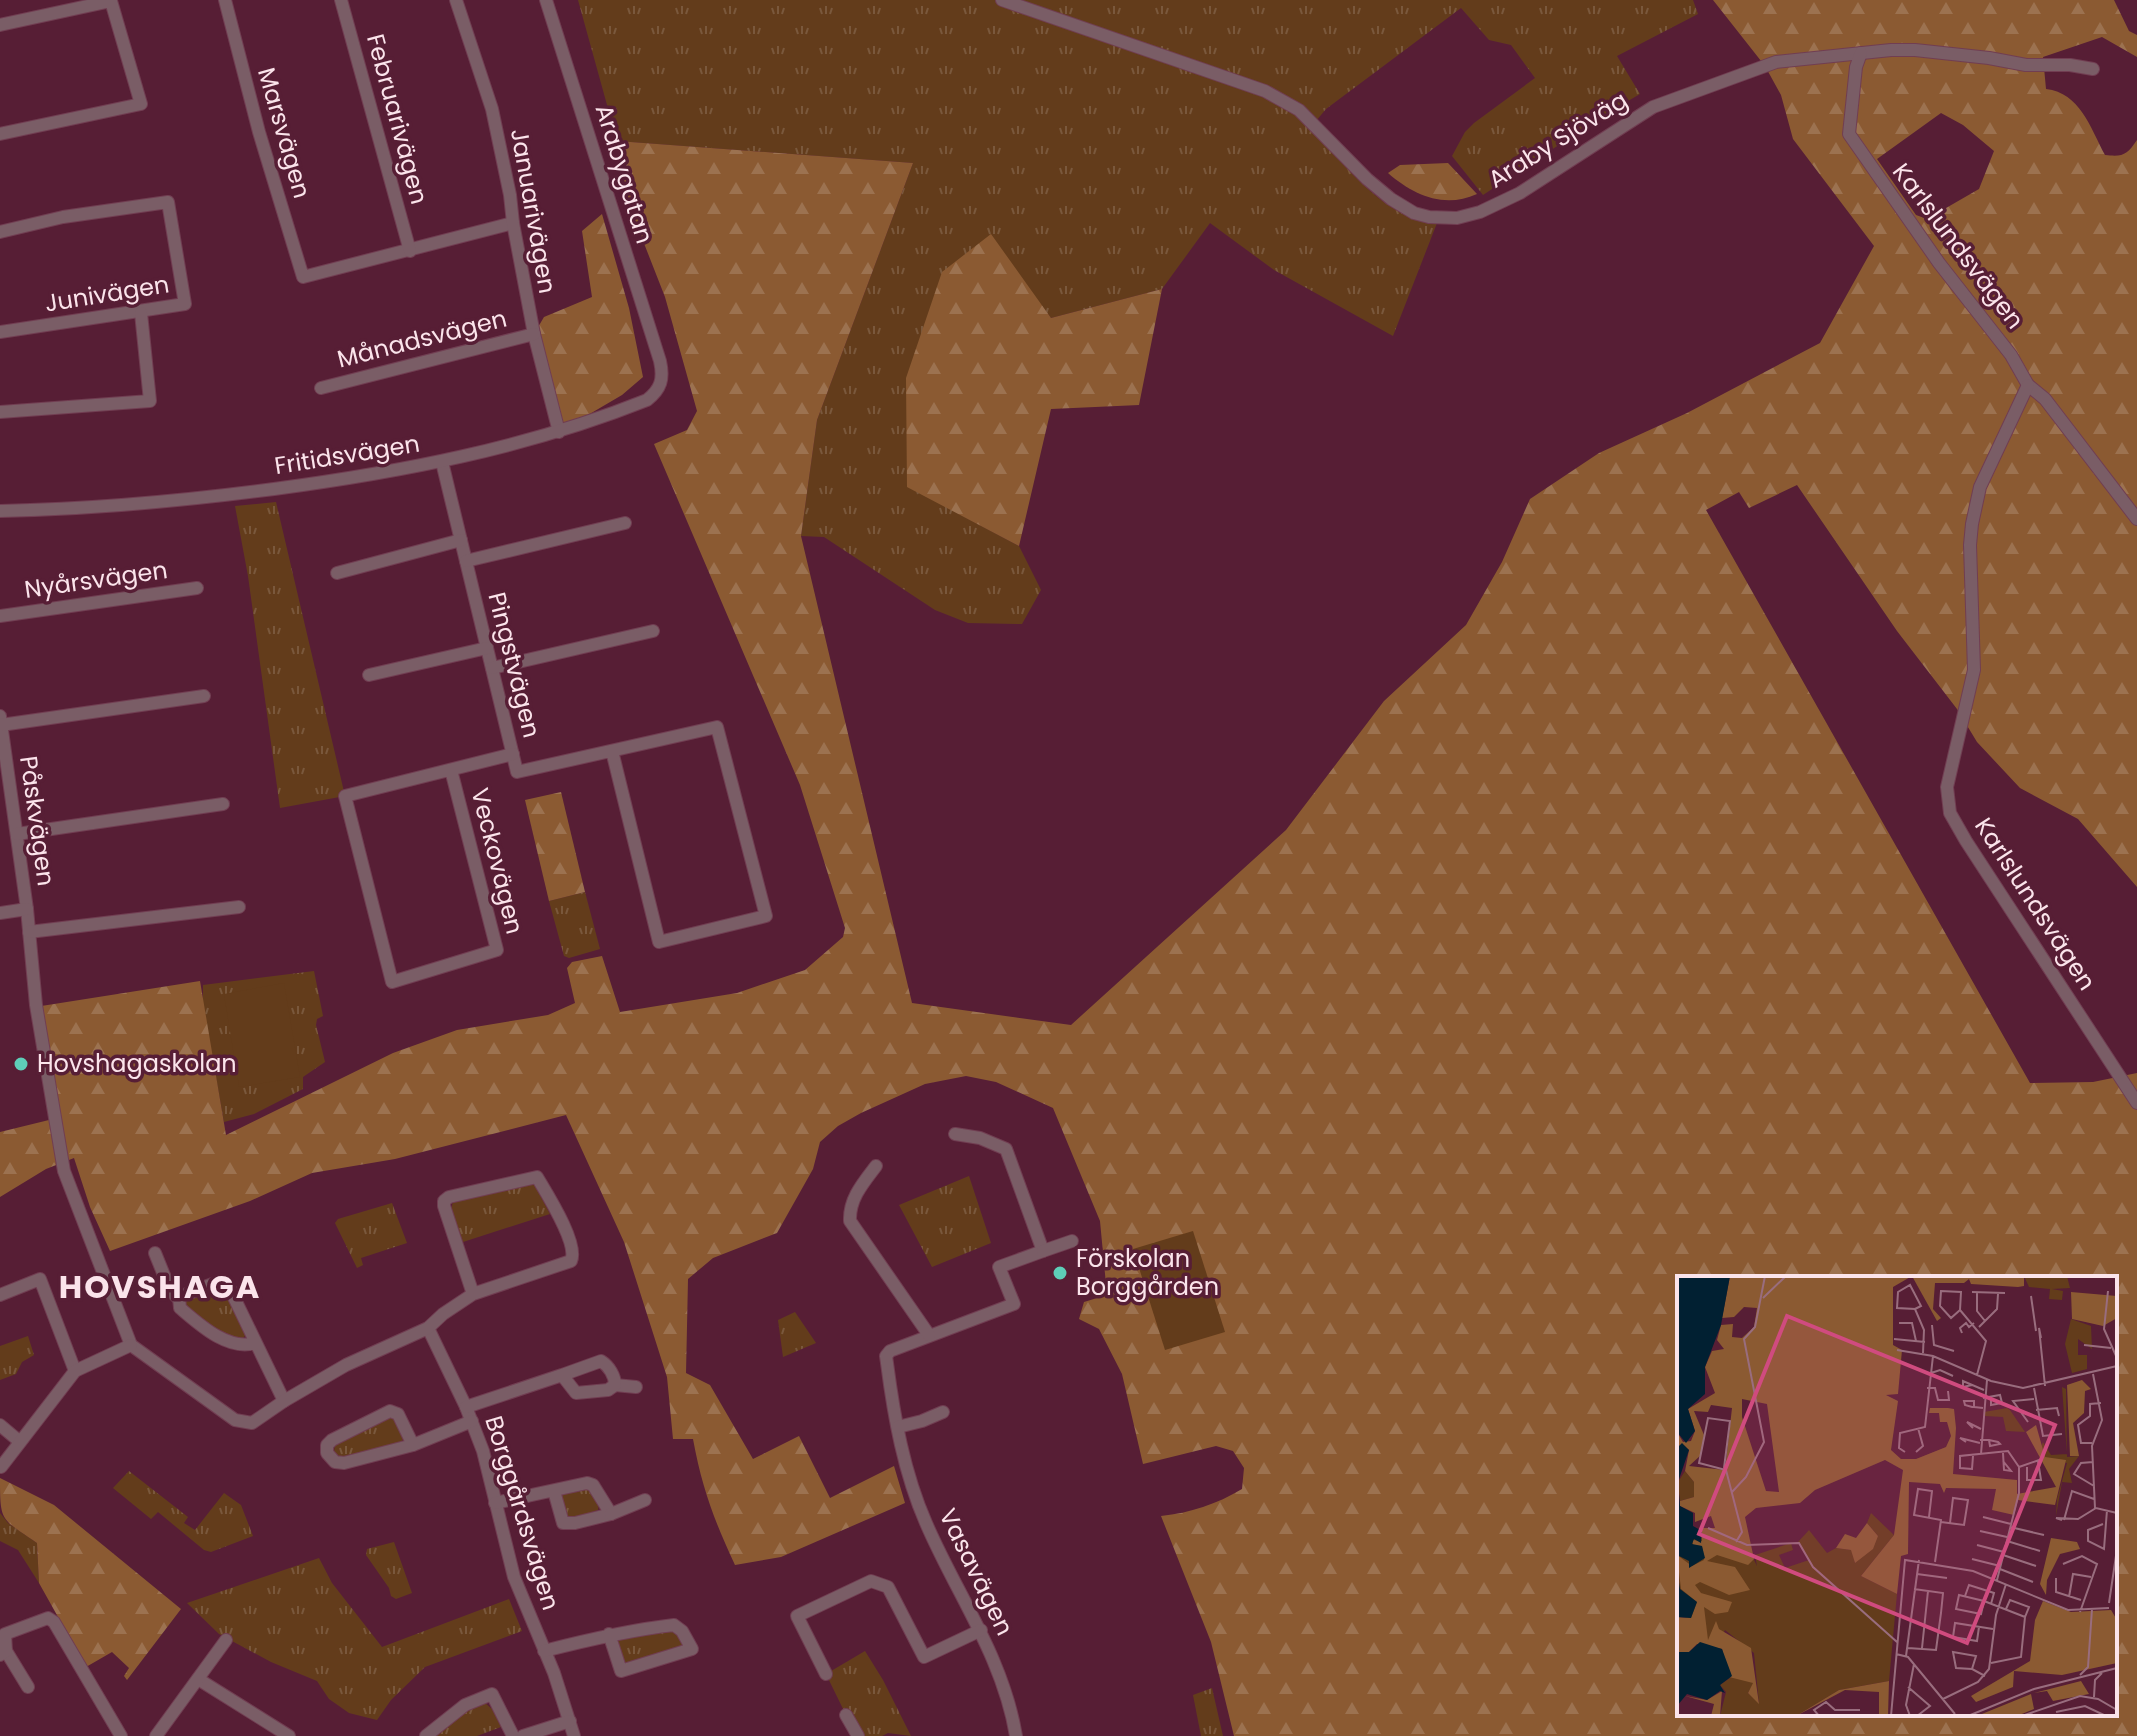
<svg xmlns="http://www.w3.org/2000/svg" width="2137" height="1736" font-family="Poppins,sans-serif">
<style>
.grass{fill:url(#grass-tufts)}
.forest{fill:url(#forest-firs);fill-rule:evenodd}
.pitch{fill:#633c1b}
.lines{fill:none;stroke-linecap:round;stroke-linejoin:round}
.minor-casing{stroke:#713e52;stroke-width:14}
.minor{stroke:#7a5d66;stroke-width:12}
.poi-dot{fill:#5eceb8;stroke:#571e35;stroke-width:3}
.labels{text-anchor:middle;stroke-width:7;stroke-linejoin:round;paint-order:stroke}
.street-label{font-size:24px;fill:#fbe4eb;stroke:#571e35}
.poi-label{font-size:24px;fill:#fbe4eb;stroke:#571e35;text-anchor:start}
.district-label{font-size:32px;font-weight:bold;letter-spacing:2px;fill:#fbe4eb;stroke:#571e35}
.inset-road{fill:none;stroke:#996d7e;stroke-width:2}
.view{fill:#d04b7f;fill-opacity:0.15;stroke:#d04b7f;stroke-width:4}
.inset-edge{fill:none;stroke:#fbe4eb;stroke-width:4}
</style>
<defs>
<pattern id="grass-tufts" width="24" height="20" patternUnits="userSpaceOnUse" patternTransform="scale(2)"><rect width="24" height="20" fill="#633c1b"/><path d="M3 7l-1-3M5 7V3M7 7l1-3M15 17l-1-3M17 17v-4M19 17l1-3" fill="none" stroke="#7a583c"/></pattern>
<pattern id="forest-firs" width="22" height="20" patternUnits="userSpaceOnUse" patternTransform="scale(2)"><rect width="22" height="20" fill="#8b5a32"/><path d="M5 1l3.5 6h-7zM16 11l3.5 6h-7z" fill="#9c7250"/></pattern>
</defs>
<rect width="100%" height="100%" fill="#571e35"/>
<g class="grass">
<path d="M578,0H1693L1698,14L1617,56L1640,94L1604,115L1483,195L1452,156L1465,132L1474,123L1535,78L1511,45L1489,40L1461,8L1326,109L1311,127C1336,156 1363,190 1396,210C1408,218 1423,220 1437,223L1393,336L1274,270L1210,223L1162,289L1051,318L1026,286L907,486L1019,546L1041,590L1022,624L968,623L935,610L824,537L801,536L817,420L913,163L617,141Z"/>
<path d="M276,502L345,796L280,808L248,576L235,506Z"/>
<path d="M585,892L600,949L569,958L564,956L549,901Z"/>
<path d="M314,971L323,1016L317,1019L316,1025L325,1062L303,1077V1089L254,1114L224,1122L203,1005V985Z"/>
<path d="M969,1176L991,1243L932,1267L899,1205Z"/>
<path d="M534,1184L550,1214L463,1242L451,1211L453,1201Z"/>
<path d="M392,1203L407,1243L361,1258L363,1265L357,1268L335,1223L338,1219Z"/>
<path d="M216,1286L225,1289L246,1335L240,1341L229,1339L187,1308L184,1303L185,1299Z"/>
<path d="M795,1312L816,1343L783,1357L778,1320Z"/>
<path d="M28,1336L34,1355L22,1362L16,1374L0,1380V1346Z"/>
<path d="M389,1417L397,1420L404,1437L401,1443L342,1458L334,1452L335,1444Z"/>
<path d="M129,1471L188,1517L184,1523L195,1530L224,1493L241,1505L253,1536L211,1552L204,1550L158,1512L151,1519L113,1488Z"/>
<path d="M587,1488L599,1505L598,1510L570,1519L566,1516L561,1494Z"/>
<path d="M0,1513L8,1523L37,1543L39,1583L18,1550L0,1541Z"/>
<path d="M394,1542L412,1593L396,1599L391,1596L389,1588L366,1555L367,1549Z"/>
<path d="M319,1558L332,1583L382,1647L509,1599L522,1631L425,1667L391,1700L377,1720L349,1713L329,1699L317,1681L271,1662L219,1634L187,1603Z"/>
<path d="M676,1631L684,1645L681,1649L627,1665L622,1661L616,1643L621,1636Z"/>
<path d="M865,1651L883,1680L911,1736L888,1733L882,1736H865L852,1712L846,1715L826,1674Z"/>
<path d="M1212,1688L1223,1736H1201L1193,1695Z"/>
<path d="M484,1702L492,1709L501,1727L477,1736H434L471,1707Z"/>
</g>
<g class="forest">
<path d="M1713,0H2114L2129,31L2137,35V57L2102,37L2043,57L2046,89C2080,93 2090,127 2105,155C2123,157 2127,155 2137,140V887L2078,819L2020,788L1977,742L1957,709L1897,631L1797,485L1749,508L1739,492L1706,510L2030,1083L2093,1082L2137,1073V1736H1234L1211,1642L1161,1516C1190,1513 1217,1504 1242,1489L1244,1468L1233,1451L1216,1446L1143,1464L1122,1374L1099,1329L1079,1319L1084,1302L1107,1295L1100,1221L1053,1108L996,1082L966,1076L925,1084L861,1113L838,1126L820,1142L813,1169L777,1233L713,1258L688,1279L686,1373L710,1385L753,1459L799,1436L830,1498L894,1466L905,1503L781,1557L735,1565C714,1520 702,1488 693,1439H673L667,1377L624,1242L566,1115L395,1159L312,1173L250,1201L110,1251L90,1207L74,1158L46,1169L0,1197V1132L49,1120L35,1007L200,981L226,1135L393,1053L457,1030L548,1015L575,1003L567,968L572,962L602,956L620,1012L737,993L805,970L843,937L845,928L800,785L654,444L687,430L697,411L665,297L629,205L617,141L913,163L817,420L801,536L912,1003L1071,1025L1286,830L1384,701L1466,625L1502,562L1530,499L1599,453L1687,413L1820,343L1874,246L1793,139L1781,95L1765,66ZM1941,113L1963,125L1994,151L1979,189L1927,219L1916,215L1877,159ZM1679,1278H2115V1714H1679Z"/>
<path d="M1448,163L1477,194C1444,209 1413,195 1388,173L1400,165Z"/>
<path d="M602,214L629,308L643,377L622,395L559,432L534,334L544,317L592,297L582,231Z"/>
<path d="M991,234L1051,318L1162,289L1139,405L1051,409L1019,546L907,487L906,378L942,272Z"/>
<path d="M561,792L585,892L549,901L525,800Z"/>
<path d="M0,1478L54,1505L181,1609L127,1680L124,1676L129,1668L112,1652L86,1667L39,1583L37,1543C1,1518 0,1523 0,1478Z"/>
</g>
<g class="pitch">
<path d="M284,983L300,1077L239,1087L224,994Z"/>
<path d="M1193,1231L1225,1332L1165,1350L1133,1249Z"/>
</g>
<g class="lines">
<g class="minor-casing">
<g id="minor">
<path d="M225,0L259,132L303,277L513,223"/>
<path d="M341,0L410,251"/>
<path d="M456,0L492,109L510,195L513,223L534,334L559,432"/>
<path d="M1002,0L1265,91L1299,110L1367,179L1391,199L1414,213L1429,217L1457,218L1480,212L1520,193L1653,107L1776,62L1891,50H1915L1989,58L2026,65H2070L2093,69"/>
<path d="M0,25L111,1L141,104L0,134"/>
<path d="M1861,53L1856,67L1849,134L1939,263L2011,355L2028,385L2045,399L2137,519"/>
<path d="M0,232L63,217L168,202L185,304L0,332"/>
<path d="M2028,385L1980,487L1972,524L1970,545L1974,670L1947,787L1950,813L1966,841L2137,1103"/>
<path d="M321,388L534,334"/>
<path d="M0,412L150,401L141,313"/>
<path d="M442,462L517,772L717,727L766,916L659,942L612,751"/>
<path d="M0,511C92,509 183,501 274,489C401,472 527,448 647,400C661,389 664,379 660,361L546,0"/>
<path d="M466,561L625,523"/>
<path d="M337,573L461,540"/>
<path d="M0,616L197,588"/>
<path d="M492,668L653,631"/>
<path d="M369,675L487,648"/>
<path d="M0,716L27,909L36,1005L64,1171L131,1345"/>
<path d="M1,725L204,696"/>
<path d="M451,770L497,950L392,982L345,796L513,754"/>
<path d="M17,834L223,804"/>
<path d="M0,913L27,909"/>
<path d="M29,932L239,907"/>
<path d="M955,1134L980,1138L1006,1149L1043,1251L999,1267L1014,1304L890,1351L886,1356L887,1363C894,1417 904,1473 926,1523C957,1595 1003,1657 1016,1736"/>
<path d="M876,1166C863,1183 849,1199 850,1221L929,1335"/>
<path d="M1043,1251L1072,1241"/>
<path d="M155,1253L170,1290L178,1298"/>
<path d="M0,1295L40,1279L75,1371"/>
<path d="M428,1328L466,1407L483,1451L514,1577L554,1673L574,1736"/>
<path d="M255,1343C228,1351 200,1325 180,1308L179,1297L220,1281L228,1285L284,1401"/>
<path d="M131,1345L235,1420L252,1423L284,1401L346,1365L428,1328L443,1314L473,1294L571,1261C579,1244 547,1194 537,1177L449,1197L444,1201V1206L473,1294"/>
<path d="M615,1385L636,1387"/>
<path d="M466,1407L562,1375L576,1393L608,1390L615,1385C615,1376 609,1366 601,1361L562,1375"/>
<path d="M0,1425L19,1441"/>
<path d="M898,1427L922,1421L943,1412"/>
<path d="M413,1445L398,1414L390,1411L332,1440L327,1445V1453L335,1462L344,1463L413,1445L472,1421"/>
<path d="M1,1467L75,1371L131,1345"/>
<path d="M495,1503L587,1483L593,1485L611,1514L575,1523H563L554,1491"/>
<path d="M611,1514L645,1500"/>
<path d="M6,1651L28,1687"/>
<path d="M544,1651C587,1640 629,1630 674,1625L682,1631L692,1649L621,1671L609,1634"/>
<path d="M0,1655L6,1651L5,1634L48,1618L54,1622L121,1736"/>
<path d="M826,1674L797,1616L871,1581L888,1587L924,1657L981,1630"/>
<path d="M198,1679L289,1736"/>
<path d="M846,1715L858,1736"/>
<path d="M156,1736L226,1640"/>
<path d="M426,1736L465,1705L492,1694L513,1736"/>
<path d="M523,1736L570,1721"/>
</g>
</g>
<use href="#minor" class="minor"/>
</g>
<g class="poi-dot">
<circle cx="21" cy="1064" r="8"/>
<circle cx="1060" cy="1273" r="8"/>
</g>
<g class="labels">
<g class="street-label">
<text transform="translate(397 119) rotate(75)" y="8">Februarivägen</text>
<text transform="translate(284 133) rotate(74)" y="8">Marsvägen</text>
<text transform="translate(1558 140) rotate(-32)" y="8">Araby Sjöväg</text>
<text transform="translate(624 174) rotate(73)" y="8">Arabygatan</text>
<text transform="translate(533 211) rotate(80)" y="8">Januarivägen</text>
<text transform="translate(1958 246) rotate(53)" y="8">Karlslundsvägen</text>
<text transform="translate(107 294) rotate(-9)" y="8">Junivägen</text>
<text transform="translate(422 339) rotate(-14)" y="8">Månadsvägen</text>
<text transform="translate(347 455) rotate(-9)" y="8">Fritidsvägen</text>
<text transform="translate(96 580) rotate(-8)" y="8">Nyårsvägen</text>
<text transform="translate(514 665) rotate(76)" y="8">Pingstvägen</text>
<text transform="translate(37 821) rotate(82)" y="8">Påskvägen</text>
<text transform="translate(497 861) rotate(76)" y="8">Veckovägen</text>
<text transform="translate(2035 904) rotate(57)" y="8">Karlslundsvägen</text>
<text transform="translate(522 1513) rotate(73)" y="8">Borggårdsvägen</text>
<text transform="translate(976 1572) rotate(64)" y="8">Vasavägen</text>
</g>
<g class="poi-label">
<text x="37" y="1072">Hovshagaskolan</text>
<text x="1076" y="1267">Förskolan<tspan x="1076" dy="28">Borggården</tspan></text>
</g>
<g class="district-label">
<text x="160" y="1298">HOVSHAGA</text>
</g>
</g>
<g transform="translate(1677 1276)">
<rect width="440" height="440" fill="#571e35"/>
<path d="M394,43L414,50L415,73L401,63V79H410V93L395,97L388,68ZM385,111L389,113L390,181L402,180L392,193L395,207L385,206L379,240L380,223L390,187L368,182L364,171L366,166L374,179L390,178ZM330,132L333,134L348,156L329,155L326,141L308,140L307,136ZM8,195L17,206V221L3,225L1,206ZM194,237L217,259L184,300L220,318L212,405L162,414L119,440H43L49,416L43,409L57,399L77,407L71,417L82,427L77,377L48,354L38,373L0,331V262L30,253L70,269L80,290L78,279L114,267L116,274L102,279L108,292L132,284L121,266L132,254L150,277L159,272L175,274L178,287L201,260L190,247Z" fill="#633c1b"/>
<path d="M53,0H347V10L341,11L294,8L292,3L287,7H258L256,33L264,42L260,45L235,0L216,11V69L225,74L221,118L209,119L221,125L214,174L224,183H239L269,171L274,160L270,146H263L262,137H252L253,132H271L277,133L279,152L276,198L340,204V218L379,211L349,156L359,149L368,181L389,184L378,229L341,224L337,239L315,234L319,213L269,212L267,217L263,208L232,206L231,278L224,280L220,318L184,300L217,259L226,194L208,184L138,214L123,227L79,232L68,241L77,283L71,289L40,279L30,285L58,291L73,314L52,319L23,306L18,309L24,317L55,326L51,336L38,338L27,331L31,364L39,345L42,353L74,372L82,428L71,417L76,407L52,401L45,373L20,368L12,376H0V341L14,342L20,326L4,313L0,279L15,290L27,284L25,270L16,269V264L25,265L22,252H38L34,240L18,246V237L3,230V225L17,221V206L8,195L12,174L5,168L0,172V156L6,166L14,165L18,155L11,133L38,117L28,91L35,75L47,73L40,64L44,49L56,48L55,61L65,62L77,51L80,32L67,31L57,41L45,42ZM65,123L90,128L102,216L89,215L65,141ZM34,129L55,132L48,194L12,190L24,179L27,159L17,135L31,136ZM394,16L440,20V42L426,50L395,43ZM405,104L414,113L408,115L407,137L396,147L402,180H393L390,109ZM190,247L201,260L196,273L178,287L174,274L159,272L168,258L179,262ZM374,262L400,266L403,273L383,278L370,304L369,319L363,308ZM366,325L394,336L434,334L440,344V387L385,399L337,395L336,411L299,426L294,420L353,385L358,344ZM212,405L211,440H202V416L168,414L119,440L162,414ZM404,405L412,418L376,425L370,415L357,417ZM45,415L43,440H34L37,428L8,420L30,424ZM354,418L357,433L340,440H300Z" fill="#8b5a32" fill-rule="evenodd"/>
<path d="M347,0H390L393,12L375,13L386,15L385,24L372,23L373,13L352,11Z" fill="#633c1b"/>
<path d="M0,0H53L44,49L28,91V118L11,133L18,155L9,167L0,156ZM5,167L12,174L1,206L3,230L16,237V250L25,255L24,267L17,263L15,268L25,270L28,282L12,292V285L0,279V172ZM0,293L3,313L20,326L14,342L0,341ZM23,366L45,373L55,400L43,409L48,417L43,415L30,424L10,418L0,430V376H12Z" fill="#012032"/>
<path class="inset-road" d="M264,15L284,16L283,34L274,42L263,30ZM431,15L427,53L440,82M295,16L328,17M300,17V35L308,45M354,20L359,55M86,22L109,0M238,33L244,30L233,9L221,16L220,32L238,33L247,54L246,77M283,34L309,65L300,99M222,47H235L239,65M255,49L257,69L277,75M302,51L320,33L321,18M285,57L283,52L289,47L292,51L297,47M364,62L362,52L368,110M217,63L248,66M407,69L434,72M220,74L256,80L314,105L346,112L440,90M251,98L263,94L276,100M416,98L425,144L415,170L418,232M295,109L286,111V105L307,114M250,112H258L261,124H272L271,115M357,112L366,160L385,158M306,122L323,119L325,127L314,129V122M297,131V125H287L288,129L295,131H297L306,132M359,134L380,132L382,140M351,146L336,125L357,123M296,152L290,146L304,153M303,164H312L321,166L323,168L313,170L312,164M289,166L283,162L303,167M415,167H404L401,149L413,140V128L424,127M228,176L222,172L223,157L248,151L256,80M239,176L246,170L241,152M326,177L327,194L334,195L326,185M304,178L310,104M296,180L295,193L283,192V180L331,175L342,191M416,186L404,187L397,198L417,210M342,191L365,183M350,191V204H364L361,185M47,192L53,145L31,142L22,187L49,194L65,256L59,266M55,216L69,201L87,166L67,63L78,51L88,0M252,241L255,215L241,213L237,239L264,244L258,286M306,241L334,248M385,244L379,242L401,243L419,232L440,237M387,244L395,215L417,223M264,246L287,249L291,224L276,222L273,247M426,248L411,254V265L427,273L430,234M333,251L367,259M31,252L70,269L122,267L136,291L220,366M303,255L330,261M330,265L363,275M300,269L327,276M326,279L359,290M295,283L323,290M386,288L405,280L420,288L403,336M323,293L356,306M240,298L270,302M379,302V316L404,324M320,304L342,217V191M288,320L292,309L317,317L314,328M392,321L396,298L414,301M307,325L304,338L279,333L282,319L307,325L348,341L344,381L314,387M432,327L440,273M329,333L333,324L352,331L348,341M302,351L300,365L276,361L278,347L316,353M231,372L259,374L264,337L266,317L237,313M245,372L251,315M219,378L231,381L278,438M229,380L242,284M295,393L279,392L276,376L299,380L295,393L308,400M403,399L411,391L415,333M231,411L253,430L240,440M417,421L418,404L425,397M266,423L301,406L312,393L319,339L329,308M379,436L408,430L429,440M142,440L137,434L149,426L158,434H183M214,440L228,284L296,295L391,334L432,332M233,440L229,429L237,388M291,440L357,413L440,392M345,440L403,420L421,423L440,434"/>
<path class="view" d="M110,40L378,149L290,367L22,258Z"/>
<rect width="440" height="440" class="inset-edge"/>
</g>
</svg>
